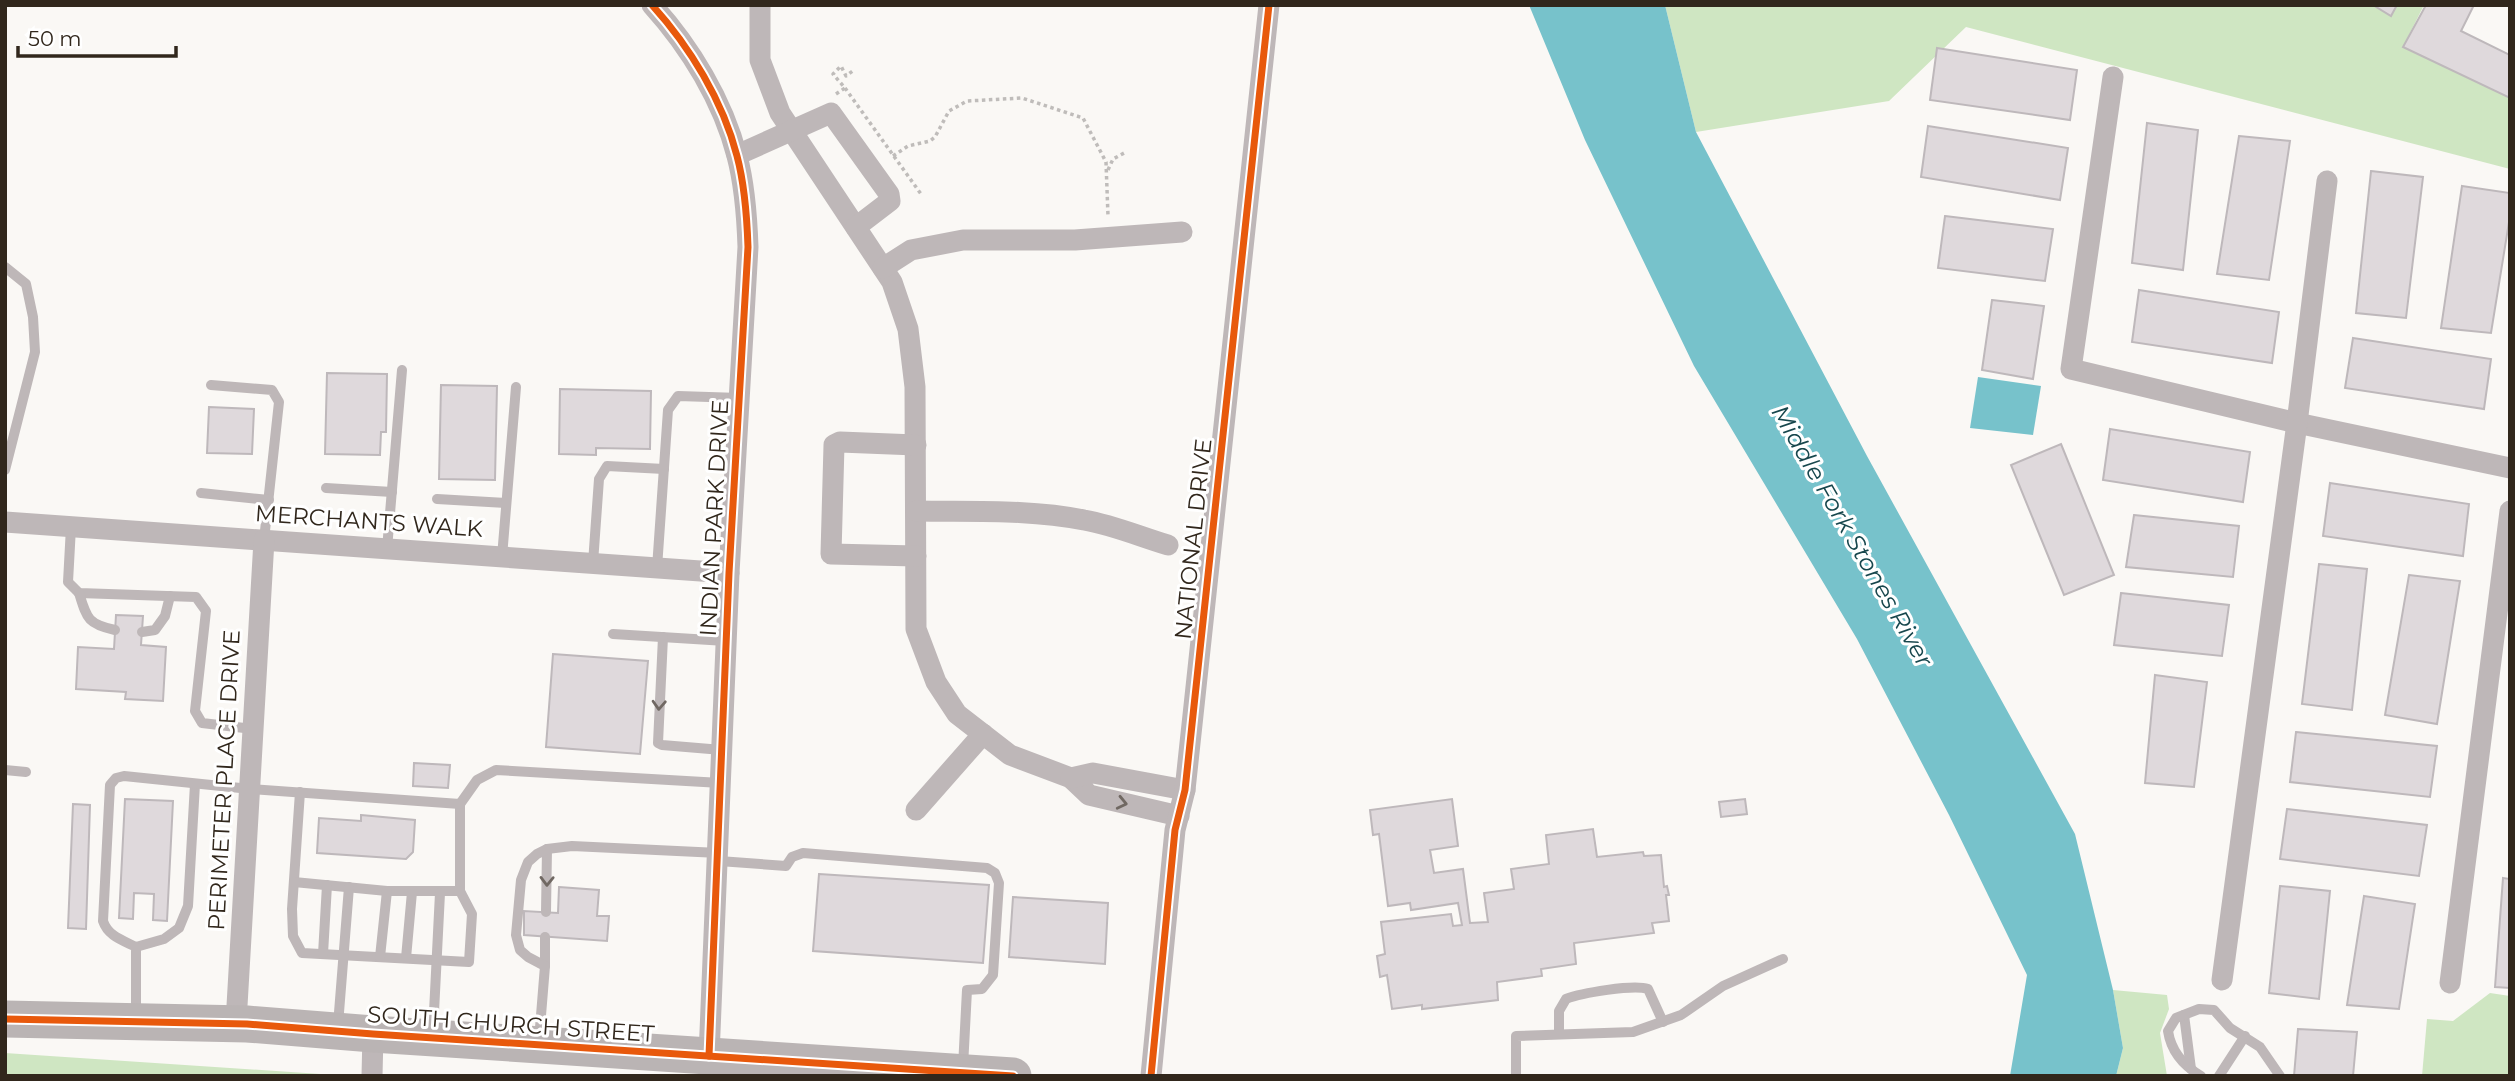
<svg xmlns="http://www.w3.org/2000/svg" width="2515" height="1081" font-family="Montserrat,sans-serif">
<style>
.green{fill:#cfe6c2}
.water{fill:#77c2cb}
.building{fill:#dfd9dc;stroke:#beb8bb;stroke-width:2}
.lines{fill:none;stroke-linecap:round;stroke-linejoin:round}
.path{stroke:#bfbcba;stroke-width:3.5;stroke-dasharray:3.5 3.5;stroke-linecap:butt}
.lane{stroke:#beb7b8;stroke-width:10}
.street{stroke:#beb7b8;stroke-width:21}
.highway{stroke:#bab4b4;stroke-width:37}
.cycleway-casing{stroke:#fff;stroke-width:11}
.cycleway{stroke:#e8590c;stroke-width:7}
.oneway{stroke:#706862}
.labels{text-anchor:middle;stroke-width:6;stroke-linejoin:round;paint-order:stroke}
.street-label{font-size:23px;fill:#31271c;stroke:#fff}
.water-label{font-size:24px;font-style:italic;fill:#17474d;stroke:#fff}
</style>
<rect width="100%" height="100%" fill="#faf8f5"/>
<g class="green">
<path d="M1665,5H2424L2403,47L2510,98V169L1966,27L1889,101L1696,132Z"/>
<path d="M2113,990L2167,995L2169,1009L2160,1033L2167,1076H2116L2123,1048Z"/>
<path d="M2490,993L2510,996V1076H2422L2427,1019L2453,1021Z"/>
<path d="M5,1053L350,1076H5Z"/>
</g>
<g class="water">
<path d="M1529,5H1665L1696,132L1867,456L2075,834L2113,990L2123,1048L2116,1076H2010L2027,975L1949,815L1857,639L1694,366L1585,140Z"/>
<path d="M1978,377L2041,386L2033,435L1970,428Z"/>
</g>
<g class="building">
<path d="M2373,5H2397L2391,16Z"/>
<path d="M2426,5H2474L2461,31L2510,55V98L2403,47Z"/>
<path d="M1937,48L2077,70L2070,120L1930,100Z"/>
<path d="M2147,123L2198,130L2183,270L2132,263Z"/>
<path d="M1928,126L2068,148L2060,200L1921,177Z"/>
<path d="M2239,136L2290,141L2269,280L2217,274Z"/>
<path d="M2371,171L2423,177L2406,318L2356,313Z"/>
<path d="M2462,186L2510,193V216L2491,333L2441,328Z"/>
<path d="M1945,216L2053,229L2045,281L1938,268Z"/>
<path d="M2139,290L2279,312L2272,363L2132,342Z"/>
<path d="M1992,300L2044,306L2033,379L1982,370Z"/>
<path d="M2353,338L2491,359L2484,409L2345,388Z"/>
<path d="M327,373L387,374L386,432H381L380,455L325,454Z"/>
<path d="M441,385L497,386L495,480L439,479Z"/>
<path d="M560,389L651,391L650,449L596,448V455L559,454Z"/>
<path d="M209,407L254,409L252,454L207,453Z"/>
<path d="M2110,429L2250,452L2243,502L2103,480Z"/>
<path d="M2061,444L2114,575L2064,595L2011,465Z"/>
<path d="M2330,483L2469,504L2463,556L2323,536Z"/>
<path d="M2134,515L2239,526L2233,577L2126,567Z"/>
<path d="M2319,564L2367,569L2352,710L2302,704Z"/>
<path d="M2409,575L2460,581L2437,724L2385,715Z"/>
<path d="M2121,593L2229,605L2222,656L2114,645Z"/>
<path d="M116,615L143,616L141,645L166,647L163,701L125,699L126,692L76,689L78,647L114,649Z"/>
<path d="M553,654L648,661L640,754L546,747Z"/>
<path d="M2155,675L2207,682L2194,787L2145,783Z"/>
<path d="M2296,732L2437,746L2430,797L2290,782Z"/>
<path d="M414,763L450,765L448,788L413,786Z"/>
<path d="M125,799L173,801L167,921L153,920L154,894L134,893L133,919L119,918Z"/>
<path d="M1452,799L1458,846L1430,850L1434,873L1463,869L1470,923L1488,922L1484,893L1514,889L1511,869L1549,864L1546,835L1593,829L1597,857L1643,852L1644,856L1661,855L1664,887L1667,886L1669,895H1666L1669,921L1652,923L1654,933L1574,943L1576,964L1541,969L1542,976L1497,982L1498,1000L1422,1009V1005L1392,1009L1387,975L1380,977L1377,956L1385,954L1381,922L1451,914L1453,926L1462,925L1458,903L1411,910L1410,903L1388,906L1379,834L1373,835L1370,810Z"/>
<path d="M1745,799L1747,814L1721,817L1719,802Z"/>
<path d="M73,804L90,805L86,929L68,928Z"/>
<path d="M2287,809L2427,825L2419,876L2280,859Z"/>
<path d="M361,815L415,820L413,852L406,859L317,853L319,818L361,821Z"/>
<path d="M819,874L989,885L983,963L813,951Z"/>
<path d="M2503,878L2510,879V988L2495,987Z"/>
<path d="M2280,886L2330,891L2319,999L2269,993Z"/>
<path d="M559,887L599,890L597,916H609L607,941L524,935V911L558,913Z"/>
<path d="M2364,896L2415,904L2399,1009L2347,1005Z"/>
<path d="M1013,897L1108,903L1105,964L1009,957Z"/>
<path d="M2298,1029L2357,1032L2353,1076H2294Z"/>
</g>
<g class="lines">
<g class="path">
<path d="M845,88L921,194"/>
<path d="M836,94L845,88L833,74L841,66L846,76L854,70"/>
<path d="M893,156L908,146L930,141L935,137L949,111L967,101L1022,98L1083,118L1106,162L1108,216"/>
<path d="M1108,170L1113,159L1126,152"/>
</g>
<g class="lane">
<path d="M5,267L26,284L33,317L35,352L5,470"/>
<path d="M211,385L272,390L279,402L264,540"/>
<path d="M326,488L392,492"/>
<path d="M201,493L269,500"/>
<path d="M437,499L506,503"/>
<path d="M71,527L68,582L79,593L196,597L206,611L195,711L202,723L253,729"/>
<path d="M387,549L402,370"/>
<path d="M502,557L516,387"/>
<path d="M593,563L599,479L607,466L664,469"/>
<path d="M657,568L668,410L678,396L740,398"/>
<path d="M79,593C87,619 88,624 115,630"/>
<path d="M142,632L155,630L165,616L170,596"/>
<path d="M613,634L726,641"/>
<path d="M663,637L658,743L662,745L722,750"/>
<path d="M5,770L26,772"/>
<path d="M300,792L292,909L293,936L302,953L469,962L472,914L460,891V804"/>
<path d="M719,861L786,866L792,857L803,853L987,868L995,873L999,883L993,975L982,989L967,990L963,1067"/>
<path d="M294,882L387,891H460"/>
<path d="M546,912L547,849"/>
<path d="M136,947L164,939L179,928L188,906L195,784"/>
<path d="M323,954L327,885"/>
<path d="M380,957L387,891"/>
<path d="M406,958L412,892"/>
<path d="M545,966V937"/>
<path d="M136,1015V947C122,940 108,936 103,921L110,785L116,778L124,776L250,789L460,804L477,780L496,770L721,783"/>
<path d="M2184,1015L2191,1069"/>
<path d="M338,1025L349,887"/>
<path d="M433,1032L440,893"/>
<path d="M1559,1034V1011L1566,999C1581,993 1634,984 1648,989L1663,1022"/>
<path d="M539,1040L545,966L528,957L520,950L516,935L521,880L528,862L537,854L547,849L572,846L719,853"/>
<path d="M1516,1076V1036L1633,1032L1681,1015L1723,986L1783,959"/>
<path d="M2201,1076C2184,1066 2171,1051 2168,1031L2176,1018L2199,1009L2214,1010L2230,1028L2260,1047L2280,1076"/>
<path d="M2219,1076L2245,1036"/>
</g>
<g class="street">
<path d="M652,5C690,47 723,101 737,156C745,186 747,217 748,247L729,573L709,1056"/>
<path d="M760,5V60L780,113L892,282L908,329L915,387L916,629L936,682L957,714L1010,755L1071,778L1089,795L1179,816"/>
<path d="M2113,77L2071,369L2297,423L2510,468"/>
<path d="M737,155L831,113L889,194L890,201L856,227"/>
<path d="M883,268L911,250L963,240H1075L1182,232"/>
<path d="M916,445L840,442L834,445L831,554L916,556"/>
<path d="M916,511C972,512 1029,509 1084,520C1113,525 1141,537 1168,545"/>
<path d="M5,522L729,573"/>
<path d="M1071,778L1093,773L1185,790"/>
<path d="M916,810L983,734"/>
<path d="M2222,980L2297,423L2327,181"/>
<path d="M2450,983L2510,511"/>
<path d="M236,1023L264,540"/>
<path d="M372,1076L373,1034"/>
<path d="M1151,1076L1175,830L1185,790L1269,5"/>
</g>
<path class="highway" d="M5,1019L247,1024L373,1034L1013,1076"/>
<g class="cycleway-casing">
<g id="cycleway">
<path d="M652,5C690,47 723,101 737,156C745,186 747,217 748,247L729,573L709,1056"/>
<path d="M5,1019L247,1024L373,1034L1013,1076"/>
<path d="M1151,1076L1175,830L1185,790L1269,5"/>
</g>
</g>
<use href="#cycleway" class="cycleway"/>
</g>
<defs><path id="oneway-chevron" d="M-2-3.5L2.5 0L-2 3.5" fill="none" stroke-width="1.6" stroke-linecap="round" stroke-linejoin="round" transform="scale(1.75)"/></defs>
<g class="oneway">
<use href="#oneway-chevron" transform="translate(659 705) rotate(93)"/>
<use href="#oneway-chevron" transform="translate(1122 803) rotate(13)"/>
<use href="#oneway-chevron" transform="translate(547 881) rotate(91)"/>
</g>
<g class="labels">
<g class="street-label">
<text transform="translate(714 518) rotate(-87)" y="8">INDIAN PARK DRIVE</text>
<text transform="translate(369 521) rotate(4)" y="8">MERCHANTS WALK</text>
<text transform="translate(1193 539) rotate(-84)" y="8">NATIONAL DRIVE</text>
<text transform="translate(224 780) rotate(-87)" y="8">PERIMETER PLACE DRIVE</text>
<text transform="translate(511 1024) rotate(4)" y="8">SOUTH CHURCH STREET</text>
</g>
<g class="water-label">
<text transform="translate(1852 536) rotate(60)" y="8">Middle Fork Stones River</text>
</g>
</g>
<rect width="2515" height="1081" fill="none" stroke="#31271c" stroke-width="14"/>
<path d="M18 46v10h158v-10" fill="none" stroke="#31271c" stroke-width="3.5"/>
<text x="28" y="46" font-size="21" fill="#31271c" stroke="#ffffff" stroke-width="5" paint-order="stroke">50 m</text>
</svg>
